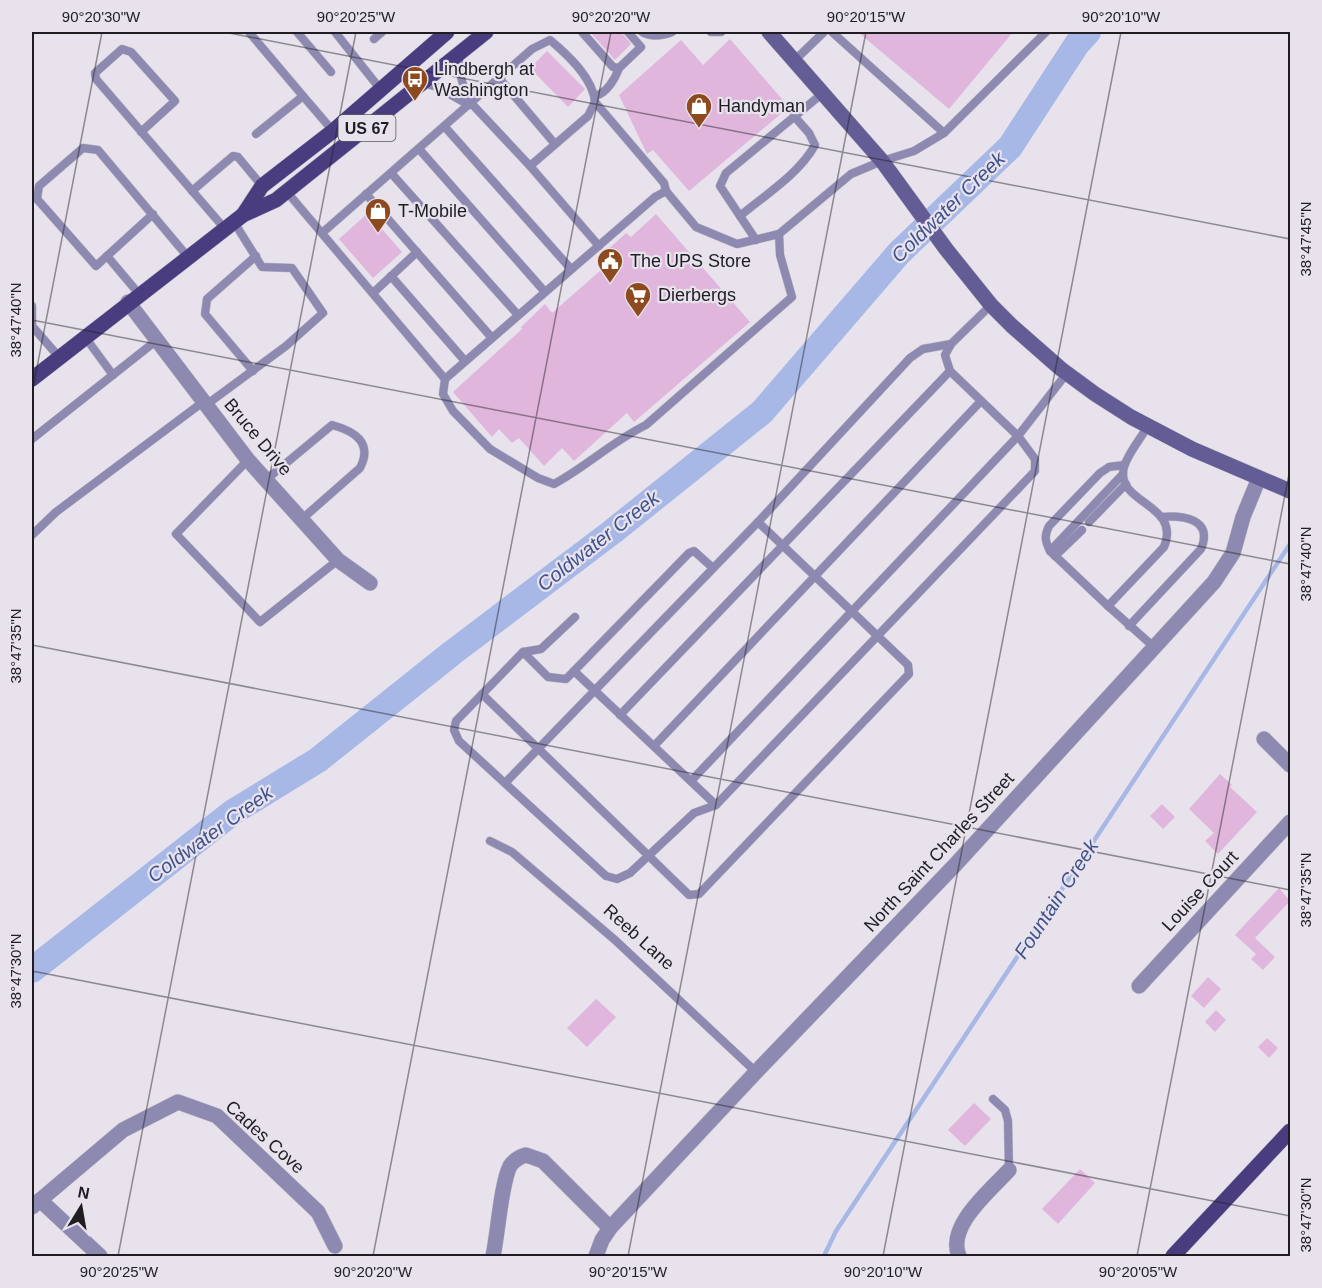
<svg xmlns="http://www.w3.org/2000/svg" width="1322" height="1288" font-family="Helvetica,sans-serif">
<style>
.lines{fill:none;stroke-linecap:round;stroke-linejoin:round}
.stream{stroke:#a7b8e6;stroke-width:4.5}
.river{stroke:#a7b8e6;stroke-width:26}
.building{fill:#e0b6dc}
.lane-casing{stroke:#c3bfc7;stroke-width:9}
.street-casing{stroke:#c3bfc7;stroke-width:16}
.secondary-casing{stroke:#c3bfc7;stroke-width:16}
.primary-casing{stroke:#c3bfc7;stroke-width:16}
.lane{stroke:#8d89b0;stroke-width:8}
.street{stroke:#8d89b0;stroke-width:15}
.secondary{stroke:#645d95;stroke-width:15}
.primary{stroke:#493d80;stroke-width:15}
.ticks{fill:none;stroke:#1f1d21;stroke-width:1.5;stroke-opacity:0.45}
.labels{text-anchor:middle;stroke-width:4.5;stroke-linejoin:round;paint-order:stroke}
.shield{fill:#e7e2ec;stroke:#5b585e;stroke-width:1.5}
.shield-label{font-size:16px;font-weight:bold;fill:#1f1d21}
.poi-label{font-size:18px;fill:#1f1d21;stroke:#e7e2ec;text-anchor:start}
.street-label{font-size:18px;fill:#1f1d21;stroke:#e7e2ec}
.water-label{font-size:20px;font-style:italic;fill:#3f528c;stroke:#e7e2ec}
.neatline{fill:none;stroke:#1f1d21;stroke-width:2}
.ticks-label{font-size:15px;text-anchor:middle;fill:#1f1d21}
</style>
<rect width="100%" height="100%" fill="#e7e2ec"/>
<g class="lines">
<path class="stream" d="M824,1256L836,1231L1290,544"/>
<path class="river" d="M32,970L233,812L318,760L452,653L612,532L762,412L899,253L1010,147L1077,44L1088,32"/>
</g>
<g class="building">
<path d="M590,32H621L631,44L615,60Z"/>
<path d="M858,32H1013L949,109Z"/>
<path d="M730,39L789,107L689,191L653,150L647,154L619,95L681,40L703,65Z"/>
<path d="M547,51L585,89L568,107L530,68Z"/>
<path d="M368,213L402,252L373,278L339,239Z"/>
<path d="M656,214L750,322L634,422L627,413L574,461L562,448L544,466L519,438L512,443L499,429L492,437L453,392L522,329L521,327L545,304L552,313L609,263L602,255L626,233L631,237Z"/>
<path d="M1220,774L1232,785L1230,787L1257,812L1218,854L1205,841L1214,833L1189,809Z"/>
<path d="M1162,804L1175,817L1163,829L1150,816Z"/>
<path d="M1279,888L1290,901L1255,938L1275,957L1263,970L1251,959L1256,954L1235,935Z"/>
<path d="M1208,977L1221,989L1204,1008L1191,996Z"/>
<path d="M596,999L616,1017L587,1047L567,1028Z"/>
<path d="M1216,1010L1226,1020L1215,1032L1205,1022Z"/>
<path d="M1267,1038L1278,1048L1269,1058L1258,1047Z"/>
<path d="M974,1103L991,1119L965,1146L948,1130Z"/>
<path d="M1080,1169L1095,1183L1058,1224L1042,1209Z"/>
</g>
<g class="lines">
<g class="lane-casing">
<g id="lane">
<path d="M249,32L303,96L256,134"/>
<path d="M297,32L331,72"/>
<path d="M335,32L381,90"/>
<path d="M582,32L613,67L619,68L641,47L628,32"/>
<path d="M642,32C651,37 662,36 672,32"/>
<path d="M711,32H721"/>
<path d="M374,39L382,32"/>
<path d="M795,60L824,32"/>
<path d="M500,79L555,144"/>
<path d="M423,83L437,87L469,105L460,74L459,55"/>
<path d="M303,96L333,131"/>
<path d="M595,96C607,93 615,79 619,68"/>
<path d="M471,103L530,166L599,246"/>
<path d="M445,127L571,269"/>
<path d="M141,132L175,101L131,52L122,49L95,73L96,79L225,229"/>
<path d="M944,133L1046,32"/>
<path d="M419,149L545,292"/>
<path d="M530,166L588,116L595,102"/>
<path d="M391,173L518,315"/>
<path d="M192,191L233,156L238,157L262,186"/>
<path d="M287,192L445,379L655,197L666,191L696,227L737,244L779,234L851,174L882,161L914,151L944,133L832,32"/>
<path d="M366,194L492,338"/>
<path d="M153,214L96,266L37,199L39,186L83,148L98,150L188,257"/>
<path d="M740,216C765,195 799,174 815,145L809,133L794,116"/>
<path d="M322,233L532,49L550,40C568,55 593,78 595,102L664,183L666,191"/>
<path d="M756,240L720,186L726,173L823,93"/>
<path d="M107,256L139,294"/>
<path d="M391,276L465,361"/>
<path d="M373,293L417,252"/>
<path d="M991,305L951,344L945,355L950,371L1018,436L1067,373"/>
<path d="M32,306V326L59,357"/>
<path d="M85,337L113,375"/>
<path d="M253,371L205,314L207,299L256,256"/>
<path d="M445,379L443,394L453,411L490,449L538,478L554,484C587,466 613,441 646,425L792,297L780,255L779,234"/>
<path d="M206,405L286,346L323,313L292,268L262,267L234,222"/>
<path d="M1148,426C1141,438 1128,453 1124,467C1114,504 1182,503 1164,547L1108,606L1154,647"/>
<path d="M32,439L157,340"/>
<path d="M248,460L176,534L260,622L338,560"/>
<path d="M267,479L332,425C355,431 373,443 360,468L302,519"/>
<path d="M1089,522L1126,484"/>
<path d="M32,535L56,512L203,402"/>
<path d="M1050,551L1123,474"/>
<path d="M1055,556L1082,530"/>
<path d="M713,568L694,551L689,553L574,671L716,805"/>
<path d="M1108,606L1050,551C1045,541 1044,536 1049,526L1100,473L1109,467L1124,465"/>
<path d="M575,617L541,649L523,652L456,721L454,730L459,741L606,876L617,879L630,873L694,813L716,805L1035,471V459L1018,436L691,781"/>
<path d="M1129,626L1201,549C1214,519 1183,515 1161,517"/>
<path d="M523,652L548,677L566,679L574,671"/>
<path d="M482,694L689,895L699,894L909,674L908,665L758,522"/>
<path d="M620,715L950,371"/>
<path d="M654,746L981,401"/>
<path d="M505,783L758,522L910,358L923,349L951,344"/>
<path d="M490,841L512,852L615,940L756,1072"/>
<path d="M993,1099L1005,1110L1008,1121L1009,1170"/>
</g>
</g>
<g class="street-casing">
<g id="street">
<path d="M128,302L248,460L338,560L370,583"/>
<path d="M1264,739L1290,765"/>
<path d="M1139,986L1290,822"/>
<path d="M40,1200L100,1256"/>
<path d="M32,1207L123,1130L178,1102L217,1116L318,1212L335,1246"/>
<path d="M493,1256C498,1233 501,1184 510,1166C514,1160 519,1157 526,1155L543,1161L610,1228"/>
<path d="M596,1256L602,1240L610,1228L756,1072L955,865L1214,582L1233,553L1243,517L1259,478"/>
<path d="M959,1256C946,1226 991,1190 1009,1170"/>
</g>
</g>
<g class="secondary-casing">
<path id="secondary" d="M769,32L882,161L946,249L991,305L1012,326L1061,369L1095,394L1131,417L1192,449L1290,491"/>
</g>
<g class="primary-casing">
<g id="primary">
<path d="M243,215L262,186L333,131L447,32"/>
<path d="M32,379L243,215L276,200L486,32"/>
<path d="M1173,1256L1290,1131"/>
</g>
</g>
<use href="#lane" class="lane"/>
<use href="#street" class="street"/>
<use href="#secondary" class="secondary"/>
<use href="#primary" class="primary"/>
</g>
<path class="ticks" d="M224,32L1290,239M32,320L1290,564M32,393L102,32M32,645L1290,890M32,971L1290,1216M118,1256L356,32M373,1256L611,32M628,1256L866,32M883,1256L1121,32M1137,1256L1290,469"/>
<defs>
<g id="bus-pin" transform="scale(1.35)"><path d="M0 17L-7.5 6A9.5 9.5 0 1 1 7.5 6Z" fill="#8e4a1f" stroke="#e7e2ec"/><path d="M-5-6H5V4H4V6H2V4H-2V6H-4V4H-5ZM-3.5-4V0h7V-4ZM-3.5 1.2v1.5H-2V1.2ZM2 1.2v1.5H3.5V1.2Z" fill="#fff"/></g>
<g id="shop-pin" transform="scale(1.35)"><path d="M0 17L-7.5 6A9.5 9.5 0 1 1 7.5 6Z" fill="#8e4a1f" stroke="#e7e2ec"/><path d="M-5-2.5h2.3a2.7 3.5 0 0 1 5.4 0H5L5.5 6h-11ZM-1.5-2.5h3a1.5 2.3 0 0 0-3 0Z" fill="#fff"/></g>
<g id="civic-pin" transform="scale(1.35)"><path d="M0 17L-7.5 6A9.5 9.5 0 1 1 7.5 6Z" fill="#8e4a1f" stroke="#e7e2ec"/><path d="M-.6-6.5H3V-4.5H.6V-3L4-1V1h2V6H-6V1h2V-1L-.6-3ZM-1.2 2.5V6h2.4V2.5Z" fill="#fff"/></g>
<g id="supermarket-pin" transform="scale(1.35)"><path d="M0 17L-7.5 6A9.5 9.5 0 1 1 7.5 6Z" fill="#8e4a1f" stroke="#e7e2ec"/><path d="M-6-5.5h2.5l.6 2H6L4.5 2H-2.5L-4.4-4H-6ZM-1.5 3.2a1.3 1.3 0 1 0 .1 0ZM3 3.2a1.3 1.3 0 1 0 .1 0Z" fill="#fff"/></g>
</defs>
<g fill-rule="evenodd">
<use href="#bus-pin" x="415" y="79"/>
<use href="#shop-pin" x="699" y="106"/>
<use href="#shop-pin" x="378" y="211"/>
<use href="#civic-pin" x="610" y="261"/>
<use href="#supermarket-pin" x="638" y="295"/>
</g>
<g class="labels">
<rect class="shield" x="338.5" y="115" width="57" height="26" rx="4.5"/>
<g class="shield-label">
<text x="367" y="134">US 67</text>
</g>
<g class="poi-label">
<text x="434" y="75">Lindbergh at<tspan x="434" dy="21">Washington</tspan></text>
<text x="718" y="112">Handyman</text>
<text x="398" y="217">T-Mobile</text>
<text x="630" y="267">The UPS Store</text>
<text x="658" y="301">Dierbergs</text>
</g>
<g class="street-label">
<text transform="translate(258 437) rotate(50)" y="6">Bruce Drive</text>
<text transform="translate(939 852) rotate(-47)" y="6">North Saint Charles Street</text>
<text transform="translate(1200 891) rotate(-47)" y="6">Louise Court</text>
<text transform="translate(639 937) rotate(42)" y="6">Reeb Lane</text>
<text transform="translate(265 1137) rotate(42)" y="6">Cades Cove</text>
</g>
<g class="water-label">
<text transform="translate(948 207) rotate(-44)" y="7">Coldwater Creek</text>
<text transform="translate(598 541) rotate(-38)" y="7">Coldwater Creek</text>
<text transform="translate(210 834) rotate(-36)" y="7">Coldwater Creek</text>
<text transform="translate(1056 899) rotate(-57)" y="7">Fountain Creek</text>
</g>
</g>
<rect width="1322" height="1288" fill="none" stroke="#e7e2ec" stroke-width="66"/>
<g transform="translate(81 1207) rotate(11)" stroke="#e7e2ec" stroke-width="4.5" paint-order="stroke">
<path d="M0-4.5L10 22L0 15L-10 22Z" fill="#1f1d21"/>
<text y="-9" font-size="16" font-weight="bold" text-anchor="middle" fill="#1f1d21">N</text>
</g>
<rect x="33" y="33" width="1256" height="1222" class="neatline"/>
<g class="ticks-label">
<text x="101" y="22">90°20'30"W</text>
<text x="356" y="22">90°20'25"W</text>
<text x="611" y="22">90°20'20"W</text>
<text x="866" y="22">90°20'15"W</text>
<text x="1121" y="22">90°20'10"W</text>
<text transform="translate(1306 239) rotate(-90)" y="5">38°47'45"N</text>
<text transform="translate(16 320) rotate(-90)" y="5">38°47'40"N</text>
<text transform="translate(1306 564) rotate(-90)" y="5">38°47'40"N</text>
<text transform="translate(16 646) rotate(-90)" y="5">38°47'35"N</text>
<text transform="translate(1306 890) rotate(-90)" y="5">38°47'35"N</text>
<text transform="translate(16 971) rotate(-90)" y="5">38°47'30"N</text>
<text transform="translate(1306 1215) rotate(-90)" y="5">38°47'30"N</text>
<text x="119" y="1277">90°20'25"W</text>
<text x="373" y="1277">90°20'20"W</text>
<text x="628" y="1277">90°20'15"W</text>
<text x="883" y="1277">90°20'10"W</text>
<text x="1138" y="1277">90°20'05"W</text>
</g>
</svg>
